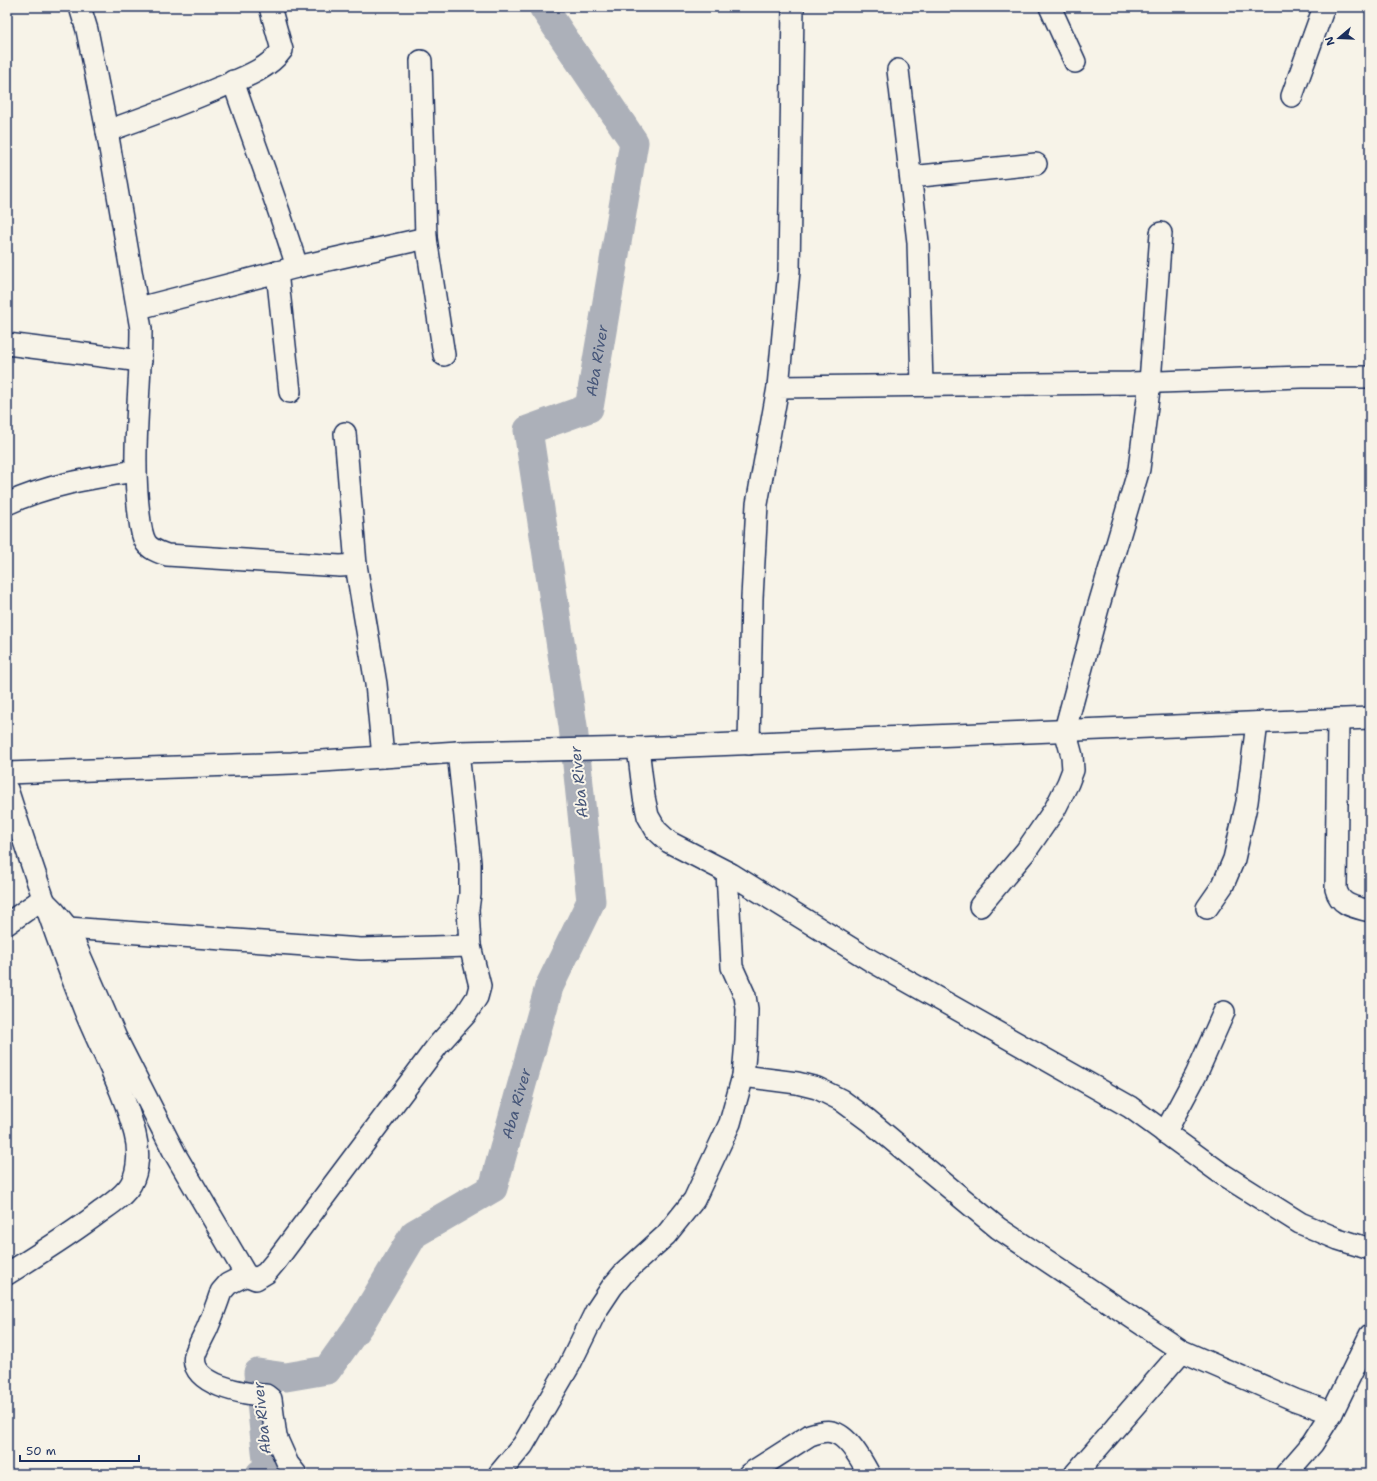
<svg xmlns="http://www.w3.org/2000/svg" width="1377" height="1481" font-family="'Shantell Sans',sans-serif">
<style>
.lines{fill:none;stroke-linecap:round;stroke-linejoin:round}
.river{stroke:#acb0b9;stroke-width:29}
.minor-casing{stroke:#1b2f5e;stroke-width:24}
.minor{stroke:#f7f3e8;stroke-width:21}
.labels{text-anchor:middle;stroke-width:4;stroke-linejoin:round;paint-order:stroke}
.water-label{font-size:15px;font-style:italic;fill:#465679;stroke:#f7f3e8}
</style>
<rect width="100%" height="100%" fill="#f7f3e8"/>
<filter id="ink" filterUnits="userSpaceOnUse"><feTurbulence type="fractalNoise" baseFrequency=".025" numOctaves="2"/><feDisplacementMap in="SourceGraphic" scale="8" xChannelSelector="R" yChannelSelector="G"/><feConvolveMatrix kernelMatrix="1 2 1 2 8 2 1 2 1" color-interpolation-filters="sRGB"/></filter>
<g filter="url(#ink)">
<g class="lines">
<path class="river" id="s1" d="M260,1474L268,1470L258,1373L286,1377L327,1370L362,1321L414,1234L493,1188L549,987L591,901L573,726L528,430L589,408L634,142L543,7"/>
<g class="minor-casing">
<g id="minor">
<path d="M80,7L87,30L107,131L141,329C141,391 131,452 139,514C140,523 141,535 146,543C151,550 159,552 167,555L340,566L356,565"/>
<path d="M1050,7L1075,62"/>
<path d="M421,61L426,238L444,355"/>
<path d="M898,70L918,242L922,385"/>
<path d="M233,81C254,143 278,204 297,267"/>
<path d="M1292,96L1324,7"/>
<path d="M107,131C144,118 179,105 214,90C237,80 267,71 282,50L270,7"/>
<path d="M911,177L1036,164"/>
<path d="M277,272L290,392"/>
<path d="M139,308L297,267L426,238"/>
<path d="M7,344L141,361"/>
<path d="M778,387L789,271L793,7"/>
<path d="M345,433L356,565L376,684L383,757"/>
<path d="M7,504C47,485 91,478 135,471"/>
<path d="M1338,719L1336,889C1340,906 1355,907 1370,911"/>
<path d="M749,744L752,598L757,504L778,387L1131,383L1302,377H1370"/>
<path d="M638,748L644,797L648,816L656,830L669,842L731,874L870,960L1130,1107L1222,1174L1300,1223L1338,1239L1370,1249"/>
<path d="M7,773L292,763L458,752L638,748L1370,718"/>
<path d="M7,789C31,864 56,938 85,1011C102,1052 124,1091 135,1134C139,1149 139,1170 131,1184C124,1196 111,1204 100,1212C70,1235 39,1254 7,1274"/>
<path d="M42,899L55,912L68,928L116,1038L175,1154L246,1275L256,1279L266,1273L276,1261L438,1045L466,1014L477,997L480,986L470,946L468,909L470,894V863L458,752"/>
<path d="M980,906L1026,851L1055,809L1068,783L1073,770L1072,756L1065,730L1098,608L1139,469L1150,382L1161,233"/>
<path d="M1207,908L1223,885L1234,859L1247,802L1257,723"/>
<path d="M7,924L42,899"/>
<path d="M68,928L361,949L470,946"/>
<path d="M743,1076L797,1083L817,1088L841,1100L868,1120L998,1228L1182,1351L1295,1400L1332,1413"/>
<path d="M1165,1133L1196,1075L1224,1012"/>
<path d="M246,1275L228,1284L221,1292C217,1304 212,1317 207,1329C203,1337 198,1346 195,1355C188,1384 246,1395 266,1395L271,1399L276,1437L288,1464L296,1474"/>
<path d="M499,1474L523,1445L569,1366L596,1311L612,1287L623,1274L666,1235L694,1200L730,1123L743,1076L746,1041L747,1009L745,996L732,967L727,872"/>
<path d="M749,1474L810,1435C816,1433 825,1430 832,1432C848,1435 862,1461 869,1474"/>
<path d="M1075,1474L1182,1351"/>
<path d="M1286,1474L1313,1443L1332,1413L1370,1335"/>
</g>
</g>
<use href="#minor" class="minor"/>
</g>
</g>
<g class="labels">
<g class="water-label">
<text dy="5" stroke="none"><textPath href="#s1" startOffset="1322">Aba River</textPath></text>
<text transform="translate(579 782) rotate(-96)" y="5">Aba River</text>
<text dy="5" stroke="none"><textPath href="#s1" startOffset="517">Aba River</textPath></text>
<text transform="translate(262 1418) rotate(-96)" y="5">Aba River</text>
</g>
</g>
<rect width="1377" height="1481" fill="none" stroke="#f7f3e8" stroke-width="24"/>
<rect x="12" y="12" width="1353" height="1457" fill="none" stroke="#1b2f5e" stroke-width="1.5" filter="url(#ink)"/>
<g transform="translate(1339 38) rotate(251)" stroke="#f7f3e8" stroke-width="3" paint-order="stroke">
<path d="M0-3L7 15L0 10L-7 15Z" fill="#1b2f5e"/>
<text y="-6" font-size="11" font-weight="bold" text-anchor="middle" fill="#1b2f5e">N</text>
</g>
<path d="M20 1455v6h119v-6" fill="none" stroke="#1b2f5e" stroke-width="2"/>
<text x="26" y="1455" font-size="12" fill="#1b2f5e" stroke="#f7f3e8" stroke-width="3" paint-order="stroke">50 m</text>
</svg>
